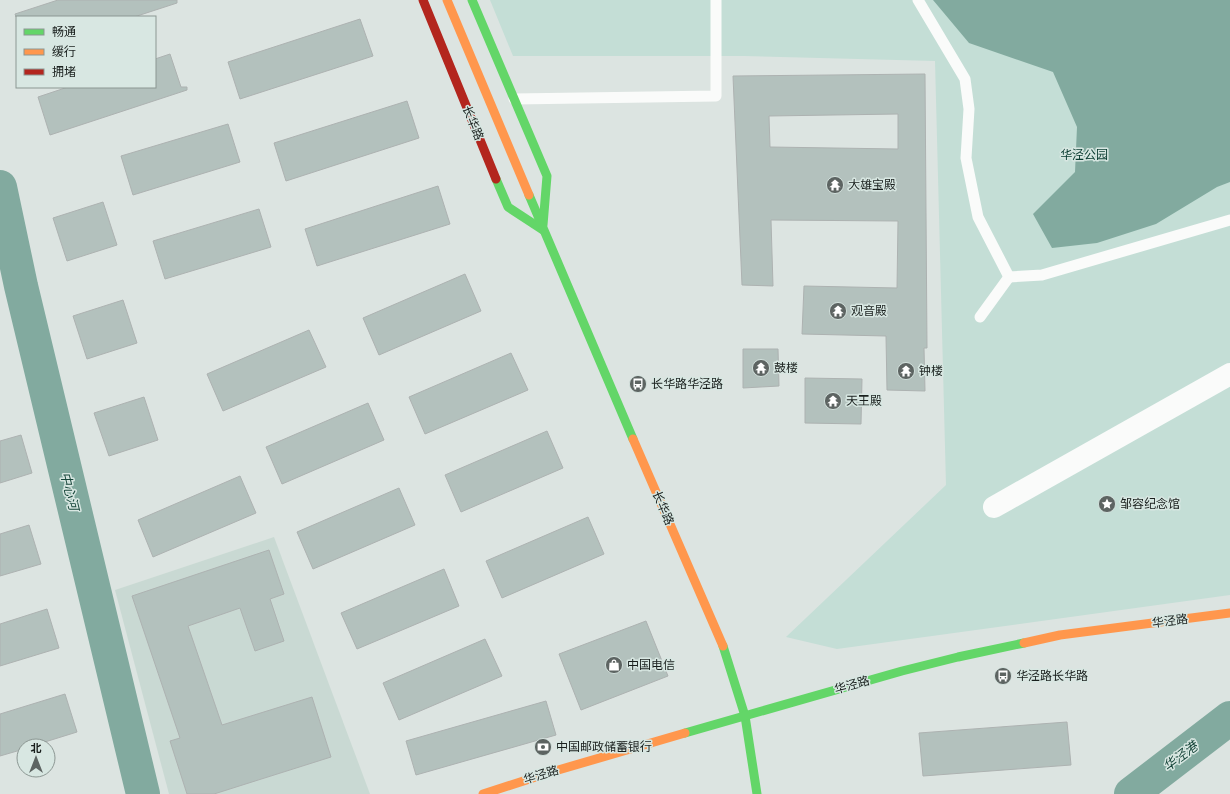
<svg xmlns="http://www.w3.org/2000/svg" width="1230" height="794" font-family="Commissioner,'Noto Sans SC',sans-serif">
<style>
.built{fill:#c9d9d3}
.green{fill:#c4ded6}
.water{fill:#82aa9f}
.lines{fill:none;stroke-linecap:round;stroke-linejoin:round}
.river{stroke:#82aa9f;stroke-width:34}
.building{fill:#b3c1bd;stroke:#adb2b1;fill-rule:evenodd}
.lane{stroke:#fafbfa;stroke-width:11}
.street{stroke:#fafbfa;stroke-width:22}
.fast{stroke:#63d668;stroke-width:9}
.slow{stroke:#ff974d;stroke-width:9}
.jam{stroke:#b3261e;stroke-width:9}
.labels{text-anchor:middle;stroke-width:3;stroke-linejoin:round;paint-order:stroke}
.street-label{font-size:12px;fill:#191f1d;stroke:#d8e7e2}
.park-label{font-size:12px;fill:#073a2f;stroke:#d8e7e2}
.poi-label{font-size:12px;fill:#191f1d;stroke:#d8e7e2;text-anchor:start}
.water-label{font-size:13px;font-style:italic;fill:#18473b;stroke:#d8e7e2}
</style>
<rect width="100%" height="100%" fill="#dce4e1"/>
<path class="built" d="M274,537L370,794H169L115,590Z"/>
<path class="green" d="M490,0H1230V595L837,649L786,637L946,485L935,61L744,56H513Z"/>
<path class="water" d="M933,0H1230V182L1217,187L1156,224L1097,243L1052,248L1033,214L1075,172L1077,127L1053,72L969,43Z"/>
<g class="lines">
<g class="river">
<path d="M0,187L21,286L143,794"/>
<path d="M1131,794L1230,718"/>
</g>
</g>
<g class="building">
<path d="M58,0H177V3L134,17H16L15,14Z"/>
<path d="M360,19L373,56L240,99L228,62Z"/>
<path d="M170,54L181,87H187V90L50,135L38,97L68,87H155V59Z"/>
<path d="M925,74L927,348H924L925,391L887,390L886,336L802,334L804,286L897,288L898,221L771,220L773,286L742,285L733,76ZM898,114V149L770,147L769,116Z"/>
<path d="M407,101L419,138L286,181L274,143Z"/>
<path d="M228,124L240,162L133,195L121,156Z"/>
<path d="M438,186L450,224L317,266L305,229Z"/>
<path d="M103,202L117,245L67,261L53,218Z"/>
<path d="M259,209L271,247L165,279L153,241Z"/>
<path d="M465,274L481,311L379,355L363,318Z"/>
<path d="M123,300L137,343L87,359L73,316Z"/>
<path d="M309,330L326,367L223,411L207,374Z"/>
<path d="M743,349H778L779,386L743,388Z"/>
<path d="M511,353L528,390L425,434L409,397Z"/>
<path d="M805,378L862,379L861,424L805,423Z"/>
<path d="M144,397L158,440L109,456L94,413Z"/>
<path d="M368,403L384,440L282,484L266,447Z"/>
<path d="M547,431L563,468L461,512L445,475Z"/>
<path d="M21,435L32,473L0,483V441Z"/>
<path d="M240,476L256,513L153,557L138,520Z"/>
<path d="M399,488L415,525L313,569L297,532Z"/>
<path d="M588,517L604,554L502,598L486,561Z"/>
<path d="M29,525L41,564L0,576V534Z"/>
<path d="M269,550L284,594L270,599L284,641L255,651L240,608L188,626L222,725L312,697L331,757L214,794H187L170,741L180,738L132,596Z"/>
<path d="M444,569L459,606L357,649L341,613Z"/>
<path d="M47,609L59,648L0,666V624Z"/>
<path d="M646,621L668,676L581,710L559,654Z"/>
<path d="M485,639L502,676L399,720L383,683Z"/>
<path d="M65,694L77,732L32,746H24V749L0,756V714Z"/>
<path d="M546,701L556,735L416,775L406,741Z"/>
<path d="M1067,722L1071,765L923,776L919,733Z"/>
</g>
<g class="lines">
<g class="lane">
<path d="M918,0L965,79L969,109L966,158L978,217L1009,277L1042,275L1230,220"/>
<path d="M514,99L716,96V0"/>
<path d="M980,317L1009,277"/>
</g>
<path class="street" d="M994,507L1230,374"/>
<g class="fast">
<path d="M472,0L547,176L543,225"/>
<path d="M496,179L508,207L543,230"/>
<path d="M529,195L633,439"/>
<path d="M723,646L745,716L757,794"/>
<path d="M685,733L902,671L958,657L1024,643"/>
</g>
<g class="slow">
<path d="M447,0L529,195"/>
<path d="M633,439L723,646"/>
<path d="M1024,643L1060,635L1230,613"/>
<path d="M483,794L548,773L685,733"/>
</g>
<path class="jam" d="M423,0L496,179"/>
</g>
<defs>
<g id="temple-disc" transform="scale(0.9)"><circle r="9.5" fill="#5d6462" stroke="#d8e7e2"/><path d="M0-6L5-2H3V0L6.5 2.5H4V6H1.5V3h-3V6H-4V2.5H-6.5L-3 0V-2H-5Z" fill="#fff"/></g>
<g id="bus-disc" transform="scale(0.9)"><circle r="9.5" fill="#5d6462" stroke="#d8e7e2"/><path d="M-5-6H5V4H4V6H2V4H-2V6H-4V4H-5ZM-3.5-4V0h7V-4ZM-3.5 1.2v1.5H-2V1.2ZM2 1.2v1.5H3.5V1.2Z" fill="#fff"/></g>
<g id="sight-disc" transform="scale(0.9)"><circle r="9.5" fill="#5d6462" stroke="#d8e7e2"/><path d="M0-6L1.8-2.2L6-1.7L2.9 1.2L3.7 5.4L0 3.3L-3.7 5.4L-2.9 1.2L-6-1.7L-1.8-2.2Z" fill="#fff"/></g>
<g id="shop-disc" transform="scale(0.9)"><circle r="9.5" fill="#5d6462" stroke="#d8e7e2"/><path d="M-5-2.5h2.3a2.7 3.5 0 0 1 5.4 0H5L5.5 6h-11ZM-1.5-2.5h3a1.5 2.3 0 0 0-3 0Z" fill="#fff"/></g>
<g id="bank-disc" transform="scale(0.9)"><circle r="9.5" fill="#5d6462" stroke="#d8e7e2"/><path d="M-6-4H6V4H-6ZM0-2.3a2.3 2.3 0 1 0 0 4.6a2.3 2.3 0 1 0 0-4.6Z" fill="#fff"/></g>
</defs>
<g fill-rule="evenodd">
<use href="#temple-disc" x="835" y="185"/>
<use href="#temple-disc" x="838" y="311"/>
<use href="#temple-disc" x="761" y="368"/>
<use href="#temple-disc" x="906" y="371"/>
<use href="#bus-disc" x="638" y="384"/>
<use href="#temple-disc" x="833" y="401"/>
<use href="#sight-disc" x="1107" y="504"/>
<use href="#shop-disc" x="614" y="665"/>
<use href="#bus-disc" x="1003" y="676"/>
<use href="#bank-disc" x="543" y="747"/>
</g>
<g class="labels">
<g class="street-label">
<text transform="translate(473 123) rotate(68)" y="4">长华路</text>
<text transform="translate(663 508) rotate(67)" y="4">长华路</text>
<text transform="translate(1170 621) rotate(-7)" y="4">华泾路</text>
<text transform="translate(852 685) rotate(-16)" y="4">华泾路</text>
<text transform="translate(541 775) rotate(-17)" y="4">华泾路</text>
</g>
<g class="park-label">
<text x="1084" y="159">华泾公园</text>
</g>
<g class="poi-label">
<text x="848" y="189">大雄宝殿</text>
<text x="851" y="315">观音殿</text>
<text x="774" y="372">鼓楼</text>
<text x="919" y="375">钟楼</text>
<text x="651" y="388">长华路华泾路</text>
<text x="846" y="405">天王殿</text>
<text x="1120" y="508">邹容纪念馆</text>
<text x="627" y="669">中国电信</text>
<text x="1016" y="680">华泾路长华路</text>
<text x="556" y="751">中国邮政储蓄银行</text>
</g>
<g class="water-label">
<text transform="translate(70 491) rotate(76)" y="5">中心河</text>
<text transform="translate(1180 756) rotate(-37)" y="5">华泾港</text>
</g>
</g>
<rect x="16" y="16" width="140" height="72" fill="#d8e7e2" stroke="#8c9793"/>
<rect x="24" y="29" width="20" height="6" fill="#63d668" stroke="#8c9793"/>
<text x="52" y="36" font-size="12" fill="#191f1d">畅通</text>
<rect x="24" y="49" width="20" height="6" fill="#ff974d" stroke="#8c9793"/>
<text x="52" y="56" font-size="12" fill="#191f1d">缓行</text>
<rect x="24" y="69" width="20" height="6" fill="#b3261e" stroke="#8c9793"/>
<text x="52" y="76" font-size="12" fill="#191f1d">拥堵</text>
<g transform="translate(36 758)"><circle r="19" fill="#d8e7e2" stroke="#8c9793"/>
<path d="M0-3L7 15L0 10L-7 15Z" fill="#5d6462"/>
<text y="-6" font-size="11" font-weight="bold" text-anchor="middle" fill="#191f1d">北</text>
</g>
</svg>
